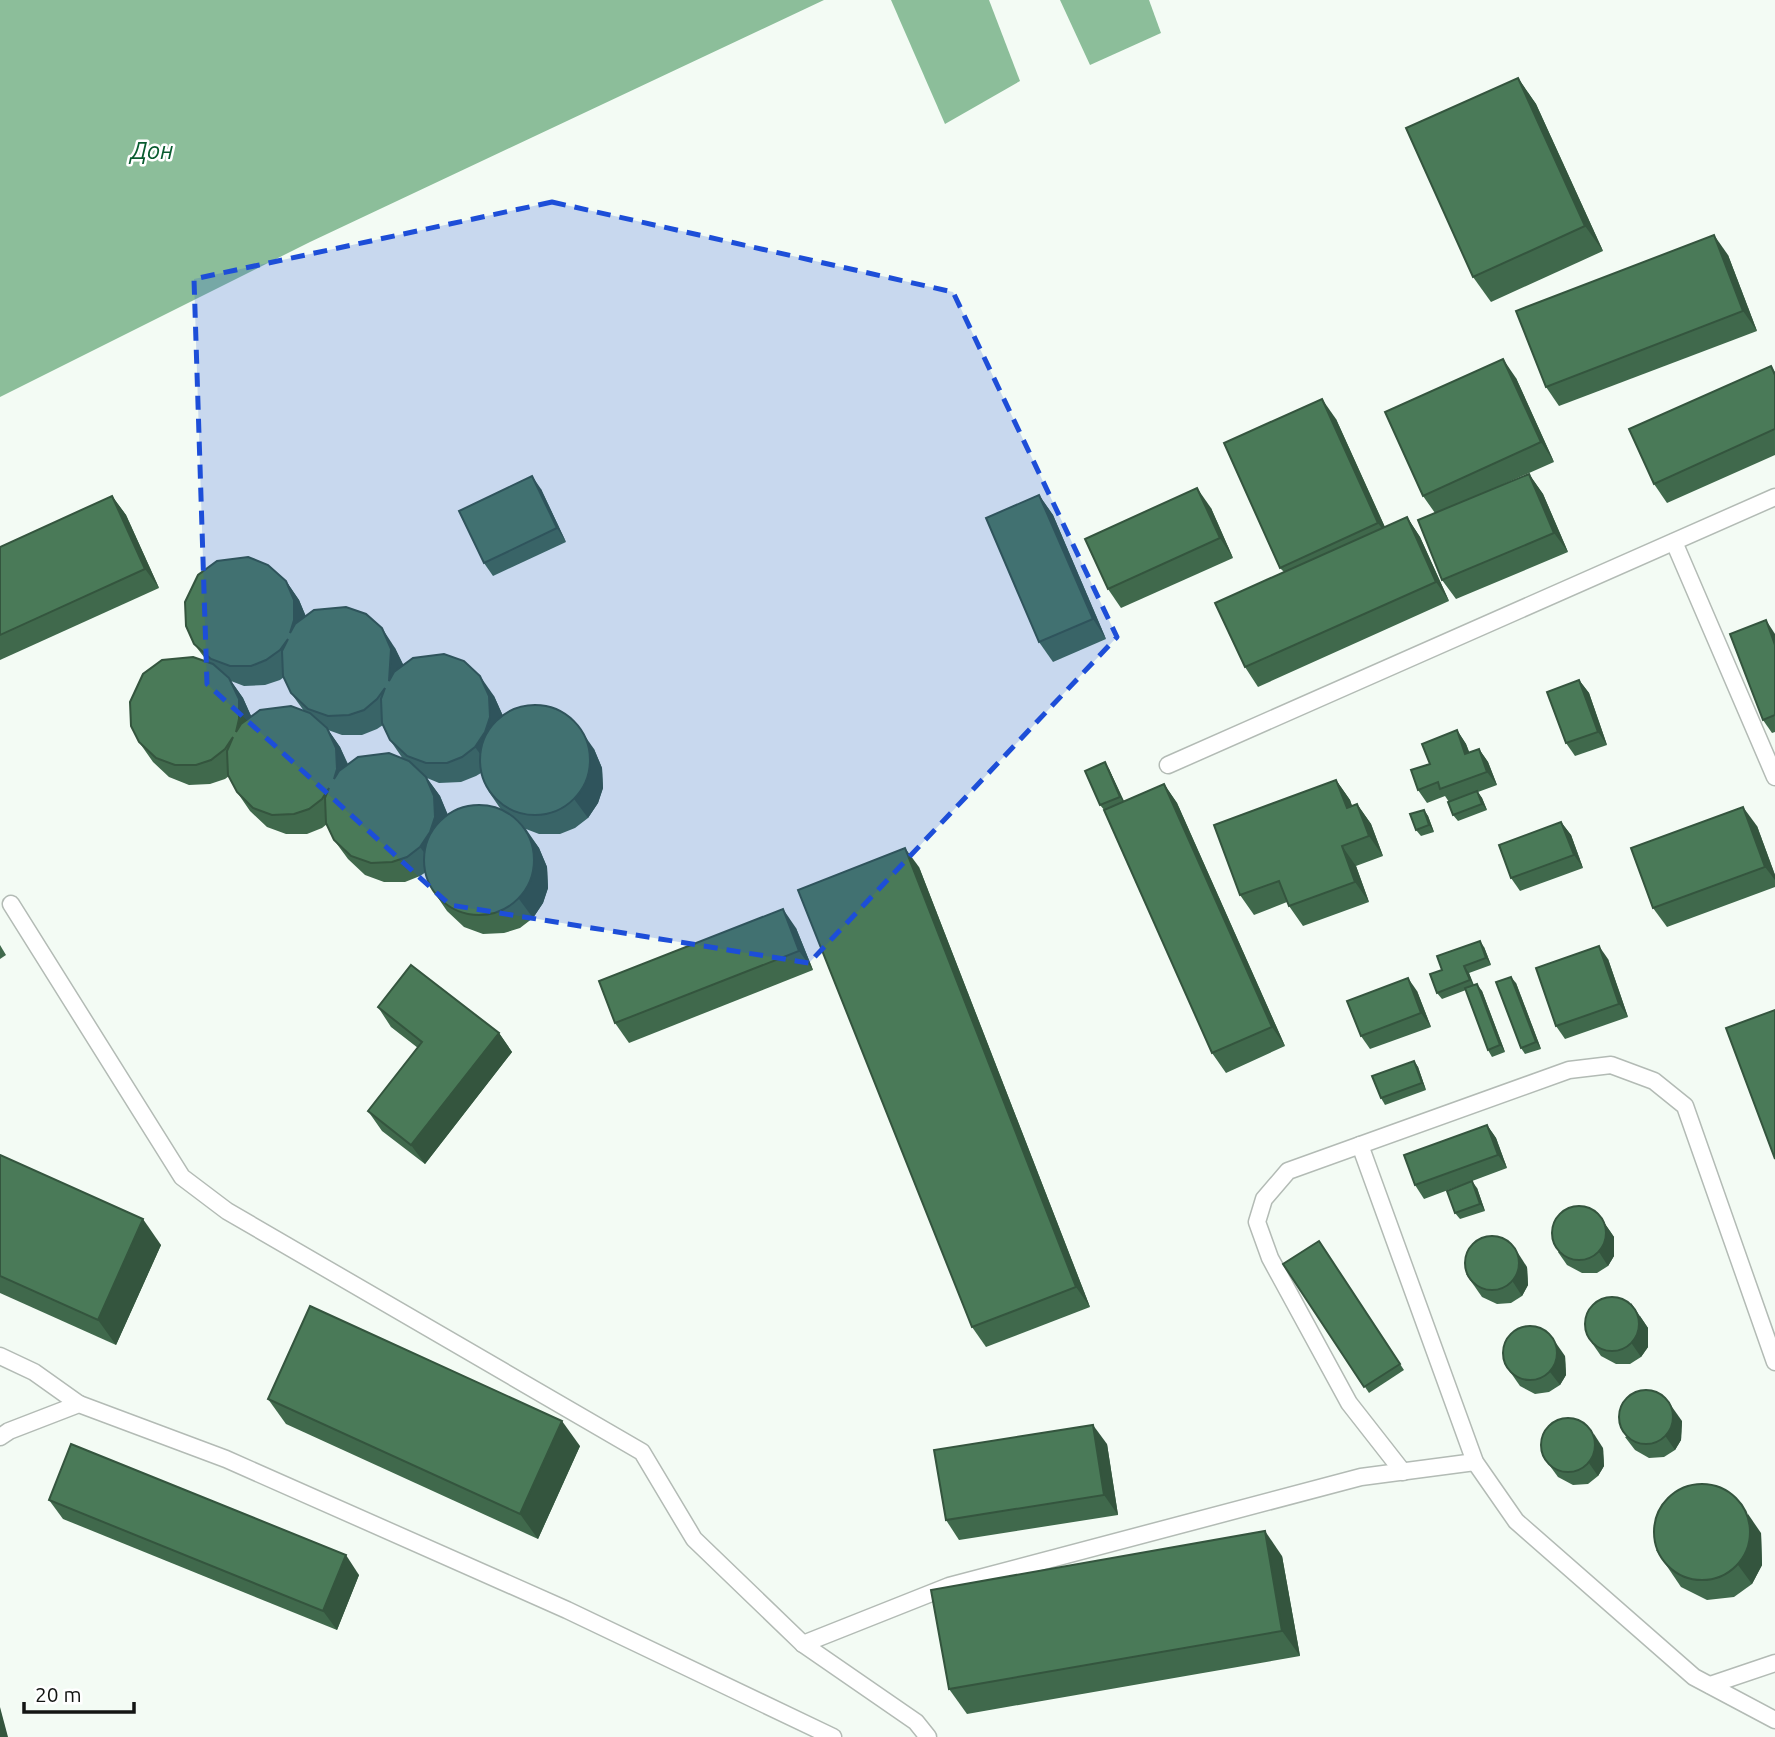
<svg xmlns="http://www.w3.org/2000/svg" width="1775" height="1737" font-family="Ubuntu,sans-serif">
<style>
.water{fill:#8cbe9a}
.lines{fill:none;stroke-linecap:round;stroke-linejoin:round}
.service-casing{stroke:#b3bbb5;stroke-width:19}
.service{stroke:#fff;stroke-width:16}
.wall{fill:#40694c;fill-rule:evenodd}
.shaded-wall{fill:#34553e}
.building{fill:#4a7a58;stroke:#34553e;stroke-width:2}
.marked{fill:#1d4ed8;fill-opacity:0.2;stroke:#1d4ed8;stroke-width:5;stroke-dasharray:14 9;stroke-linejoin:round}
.labels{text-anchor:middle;stroke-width:5;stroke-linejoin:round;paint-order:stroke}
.water-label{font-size:24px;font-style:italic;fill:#085c2f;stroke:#fff}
</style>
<rect width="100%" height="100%" fill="#f3fbf4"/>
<g class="water">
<path d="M0,0H824L310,242L0,397Z"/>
<path d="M891,0H989L1020,81L945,124Z"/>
<path d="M1060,0H1149L1161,33L1090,65Z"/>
</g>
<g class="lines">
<g class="service-casing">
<g id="service">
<path d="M1674,542L1775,777"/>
<path d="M1168,765L1775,497"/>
<path d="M11,904L182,1177L227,1211L642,1452L694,1539L803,1644L916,1722L928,1737"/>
<path d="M1360,1145L1475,1462L1516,1521L1694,1677L1775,1720"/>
<path d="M0,1356L34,1372L79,1404"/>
<path d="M0,1437L9,1431L79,1404L226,1459L567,1610L833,1737"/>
<path d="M1403,1472L1349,1403L1270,1258L1257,1222L1264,1199L1288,1171L1569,1070L1611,1065L1654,1081L1685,1106L1775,1362"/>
<path d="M803,1644L949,1586L1361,1477L1475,1462"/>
<path d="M1710,1685L1775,1663"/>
</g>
</g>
<use href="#service" class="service"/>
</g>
<g class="wall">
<path d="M1518,78L1536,104L1603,251L1491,302L1473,277Z"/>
<path d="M1728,255L1757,331L1559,406L1546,387Z"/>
<path d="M1771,366L1775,372V455L1667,503L1654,484Z"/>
<path d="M1516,378L1554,462L1495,488L1529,474L1543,494L1568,552L1456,599L1442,580L1435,513L1423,496Z"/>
<path d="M1336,419L1385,527L1407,517L1420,537L1449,601L1258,687L1245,667L1284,572L1280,568Z"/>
<path d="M541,489L566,542L493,576L484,563Z"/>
<path d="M1039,495L1053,515L1106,639L1053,662L1039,642Z"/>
<path d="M112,496L126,515L159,588L0,660V547Z"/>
<path d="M1211,508L1233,558L1121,608L1108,589Z"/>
<path d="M286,581L299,600L306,617L395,648L403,665L494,696L503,716L594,749L602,768L603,788L598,803L588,818L575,828L560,834H539L526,829L539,848L547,867L548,888L543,903L533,918L520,928L504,933L483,934L464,927L447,911L434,892L426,872L420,876L405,882H384L365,875L348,859L334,840L327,824L322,828L307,834H286L267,827L250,811L237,792L229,776L225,779L210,784L189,785L169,777L153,762L139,742L207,661L194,644ZM284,677L291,693L304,711L251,716L243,698L231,681L244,686L265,685L280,680ZM383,725L390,740L403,759L348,764L340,747L328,730L342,735H362L377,729ZM481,773L489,792L502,811L448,816L440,796L427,778L439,783L461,782L476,776Z"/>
<path d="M1775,634V732L1772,733L1763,720Z"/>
<path d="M1579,680L1589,693L1607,745L1575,756L1566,743Z"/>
<path d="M1457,730L1466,744L1469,752L1479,749L1488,762L1497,785L1478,792L1482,798L1487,810L1458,821L1453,815L1449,802L1445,796L1427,803L1418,790L1430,764Z"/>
<path d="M1109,769L1124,801L1164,784L1177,803L1285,1046L1226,1073L1212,1053L1105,811L1100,805Z"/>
<path d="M1336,780L1350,800L1352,806L1357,804L1371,824L1383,856L1356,866L1369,902L1303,926L1289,906L1287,902L1254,915L1240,895Z"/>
<path d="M1424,810L1428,816L1434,832L1421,836L1416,830Z"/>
<path d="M1561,822L1571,835L1583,868L1520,891L1511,878Z"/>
<path d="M1757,826L1775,875V887L1667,927L1653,908Z"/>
<path d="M919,867L1090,1307L986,1347L972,1327Z"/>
<path d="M796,928L813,970L629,1043L615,1023Z"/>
<path d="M0,945L6,955L0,959Z"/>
<path d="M1484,947L1491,965L1469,973L1474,985L1482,991L1505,1052L1492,1057L1488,1050L1466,990L1442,999L1437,993L1442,970Z"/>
<path d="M1608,959L1628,1017L1565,1039L1556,1026Z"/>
<path d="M1516,983L1541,1049L1525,1054L1521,1048Z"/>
<path d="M1417,991L1431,1027L1370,1049L1361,1036Z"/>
<path d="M378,1007L499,1033L512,1052L425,1164L382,1131L368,1111L418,1048L391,1027Z"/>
<path d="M1414,1061L1418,1067L1426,1090L1385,1105L1381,1098Z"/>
<path d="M1487,1125L1496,1138L1507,1168L1424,1199L1415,1185Z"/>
<path d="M0,1155L161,1245L116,1345L0,1293Z"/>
<path d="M1477,1188L1485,1211L1460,1219L1455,1213Z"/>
<path d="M1597,1212L1614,1237V1256L1608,1266L1597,1273H1582L1567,1265L1558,1252Z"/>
<path d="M1319,1241L1404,1370L1369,1393L1283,1264Z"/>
<path d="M1527,1267L1528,1285L1522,1296L1511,1303L1497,1304L1482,1297L1466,1274Z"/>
<path d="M1640,1316L1648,1328V1347L1641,1357L1630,1364H1616L1601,1356L1592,1343Z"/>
<path d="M1565,1356L1566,1375L1560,1385L1549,1392L1535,1394L1520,1386L1504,1363Z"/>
<path d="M268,1399L580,1446L538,1539L286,1424Z"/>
<path d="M1682,1421L1681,1440L1675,1450L1664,1457L1649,1458L1635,1450L1625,1437Z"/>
<path d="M1107,1444L1118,1515L959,1540L946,1520Z"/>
<path d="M1603,1448L1604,1466L1598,1476L1588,1484L1573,1485L1558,1477L1542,1455Z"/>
<path d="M49,1500L359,1575L337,1630L63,1519Z"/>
<path d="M1761,1533L1762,1565L1752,1584L1734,1597L1707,1600L1681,1587L1656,1550Z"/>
<path d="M1282,1556L1300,1656L967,1714L949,1689Z"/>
</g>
<g class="shaded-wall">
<path d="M1518,78L1536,104L1603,251L1585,226Z"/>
<path d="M1714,235L1728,255L1757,331L1743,311Z"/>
<path d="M1503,359L1516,378L1554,462L1541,442Z"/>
<path d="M1322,399L1336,419L1392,543L1378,523Z"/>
<path d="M1529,474L1543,494L1568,552L1554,533Z"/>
<path d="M532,476L541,489L566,542L557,528Z"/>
<path d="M1197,488L1211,508L1233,558L1220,538Z"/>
<path d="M1039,495L1053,515L1106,639L1093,619Z"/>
<path d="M112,496L126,515L159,588L145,569Z"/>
<path d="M1407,517L1420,537L1449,601L1436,582Z"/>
<path d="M286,581L299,600L307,619L290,633Z"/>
<path d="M1766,620L1775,634V645Z"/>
<path d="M382,628L395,648L405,668L389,681Z"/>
<path d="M480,676L494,696L503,716L489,766L475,747Z"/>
<path d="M229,678L243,698L252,718L236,732Z"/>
<path d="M1579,680L1589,693L1607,745L1598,732Z"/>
<path d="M327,728L340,747L349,768L334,779Z"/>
<path d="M580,729L594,749L602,768L603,788L598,803L588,818L574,799Z"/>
<path d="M1457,730L1466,744L1475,767L1465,754Z"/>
<path d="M1479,749L1488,762L1497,785L1487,772Z"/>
<path d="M1105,762L1109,769L1125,804L1120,797Z"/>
<path d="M426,777L440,796L448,815L434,866L420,847Z"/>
<path d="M1336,780L1350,800L1360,828L1347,808Z"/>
<path d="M1164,784L1177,803L1285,1046L1272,1027Z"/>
<path d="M1477,791L1482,798L1487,810L1482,804Z"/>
<path d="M1357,804L1371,824L1383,856L1369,836Z"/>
<path d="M1743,807L1757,826L1775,875V880L1765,867Z"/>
<path d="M1424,810L1428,816L1434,832L1429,825Z"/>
<path d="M1561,822L1571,835L1583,868L1574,855Z"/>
<path d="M525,829L539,848L547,867L548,888L543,903L533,918L519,899Z"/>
<path d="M1342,846L1356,866L1369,902L1355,882Z"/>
<path d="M905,848L919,867L1090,1307L1076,1287Z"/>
<path d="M783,909L796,928L813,970L799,951Z"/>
<path d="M1480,941L1484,947L1491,965L1486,958Z"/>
<path d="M1599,946L1608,959L1628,1017L1619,1004Z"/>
<path d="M1464,966L1469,973L1474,987L1470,980Z"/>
<path d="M1511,977L1516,983L1541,1049L1536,1042Z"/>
<path d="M1408,978L1417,991L1431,1027L1421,1013Z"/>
<path d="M1477,984L1482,991L1505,1052L1500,1045Z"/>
<path d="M499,1033L512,1052L425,1164L411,1145Z"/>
<path d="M1414,1061L1418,1067L1426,1090L1422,1083Z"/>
<path d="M1487,1125L1496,1138L1507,1168L1498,1155Z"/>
<path d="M1472,1181L1477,1188L1485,1211L1480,1204Z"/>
<path d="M143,1219L161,1245L116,1345L98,1320Z"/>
<path d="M1605,1224L1614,1237V1256L1608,1266L1599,1252Z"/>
<path d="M1518,1253L1527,1267L1528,1285L1522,1296L1513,1282Z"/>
<path d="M1631,1303L1648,1328V1347L1641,1357L1632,1344Z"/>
<path d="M1556,1343L1565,1356L1566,1375L1560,1385L1550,1372Z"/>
<path d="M1665,1397L1682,1421L1681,1440L1675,1450L1666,1437Z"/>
<path d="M562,1421L580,1446L538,1539L520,1514Z"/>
<path d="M1093,1425L1107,1444L1118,1515L1104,1495Z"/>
<path d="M1594,1434L1603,1448L1604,1466L1598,1476L1589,1463Z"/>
<path d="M1748,1514L1761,1533L1762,1565L1752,1584L1738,1565Z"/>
<path d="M1265,1531L1282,1556L1300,1656L1282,1631Z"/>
<path d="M346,1555L359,1575L337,1630L323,1611Z"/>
<path d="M0,1707L8,1737H0Z"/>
</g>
<g class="building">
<path d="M1518,78L1585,226L1473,277L1406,128Z"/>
<path d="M1714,235L1743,311L1546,387L1516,311Z"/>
<path d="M1503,359L1541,442L1423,496L1385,412Z"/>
<path d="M1771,366L1775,375V429L1654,484L1629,429Z"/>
<path d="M1322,399L1378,523L1280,568L1224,443Z"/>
<path d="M1529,474L1554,533L1442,580L1418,520Z"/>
<path d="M532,476L557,528L484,563L459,511Z"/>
<path d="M1197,488L1220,538L1108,589L1085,539Z"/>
<path d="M1039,495L1093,619L1039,642L986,518Z"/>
<path d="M112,496L145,569L0,635V547Z"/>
<path d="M1407,517L1436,582L1245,667L1215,603Z"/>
<path d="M248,557L268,565L286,581L294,600V620L290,633L295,624L314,610L346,607L366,614L382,628L391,649L389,681L394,672L413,658L444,654L464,661L480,676L489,696L490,717L485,732L475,747L462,757L447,763H426L407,756L390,740L382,723L381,699L385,688L377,699L364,710L349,715L328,716L308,709L291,693L283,676L282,651L288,639L280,650L266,660L251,666H230L211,659L194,644L186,626L185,602L198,575L217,561Z"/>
<path d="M1766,620L1775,645V715L1763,720L1730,634Z"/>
<path d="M193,657L213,664L229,678L239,699V719L236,732L241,724L260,710L291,706L310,713L327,728L336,748L337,769L334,779L339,771L358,757L389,753L409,761L426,777L434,796L435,817L430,832L420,847L407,857L392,862L371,863L351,856L334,840L326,823L325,798L329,788L322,799L309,809L294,814L272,815L253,808L237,792L228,775L227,751L233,737L225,749L211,760L196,765H175L156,758L139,742L131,726L130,702L143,674L162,660Z"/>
<path d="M1579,680L1598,732L1566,743L1547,692Z"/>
<circle cx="535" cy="760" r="55"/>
<path d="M1457,730L1465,754L1479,749L1487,772L1440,789L1438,782L1418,790L1411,770L1430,764L1422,744Z"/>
<path d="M1105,762L1120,797L1100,805L1085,771Z"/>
<path d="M1336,780L1347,808L1357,804L1369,836L1342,846L1355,882L1289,906L1279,881L1240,895L1214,825Z"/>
<path d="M1164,784L1272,1027L1212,1053L1104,810Z"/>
<path d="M1477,791L1482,804L1453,815L1448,802Z"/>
<circle cx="479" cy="860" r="55"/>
<path d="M1743,807L1765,867L1653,908L1631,848Z"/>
<path d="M1424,810L1429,825L1416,830L1410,814Z"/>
<path d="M1561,822L1574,855L1511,878L1499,845Z"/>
<path d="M905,848L1076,1287L972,1327L798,890Z"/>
<path d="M783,909L799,951L615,1023L599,981Z"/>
<path d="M1480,941L1486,958L1464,966L1470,980L1437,993L1430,974L1442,970L1437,956Z"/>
<path d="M1599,946L1619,1004L1556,1026L1536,968Z"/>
<path d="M411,965L499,1033L411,1145L368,1111L422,1042L378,1007Z"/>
<path d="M1511,977L1536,1042L1521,1048L1496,982Z"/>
<path d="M1408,978L1421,1013L1361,1036L1347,1001Z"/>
<path d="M1477,984L1500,1045L1488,1050L1465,988Z"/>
<path d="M1775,1010V1159L1726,1028Z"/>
<path d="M1414,1061L1422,1083L1381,1098L1372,1076Z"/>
<path d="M1487,1125L1498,1155L1415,1185L1404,1155Z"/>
<path d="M0,1155L143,1219L98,1320L0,1276Z"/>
<path d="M1472,1181L1480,1204L1455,1213L1447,1191Z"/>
<circle cx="1579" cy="1233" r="27"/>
<circle cx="1492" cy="1263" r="27"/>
<path d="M1319,1241L1400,1364L1364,1387L1283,1264Z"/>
<circle cx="1612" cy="1324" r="27"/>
<path d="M310,1306L562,1421L520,1514L268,1399Z"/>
<circle cx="1530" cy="1353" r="27"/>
<circle cx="1646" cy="1417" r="27"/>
<circle cx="1568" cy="1445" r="27"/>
<path d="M1093,1425L1104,1495L946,1520L934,1450Z"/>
<path d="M71,1444L346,1555L323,1611L49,1500Z"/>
<circle cx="1702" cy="1532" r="48"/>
<path d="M1265,1531L1282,1631L949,1689L931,1590Z"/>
</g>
<path class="marked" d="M552,202L953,292L1117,637L809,963L450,905L207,684L194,279Z"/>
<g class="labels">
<g class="water-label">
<text x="152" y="159">Дон</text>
</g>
</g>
<path d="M24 1702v10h110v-10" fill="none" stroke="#131513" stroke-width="3.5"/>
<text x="35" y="1702" font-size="21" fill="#131513" stroke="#ffffff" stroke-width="5" paint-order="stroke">20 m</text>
</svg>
